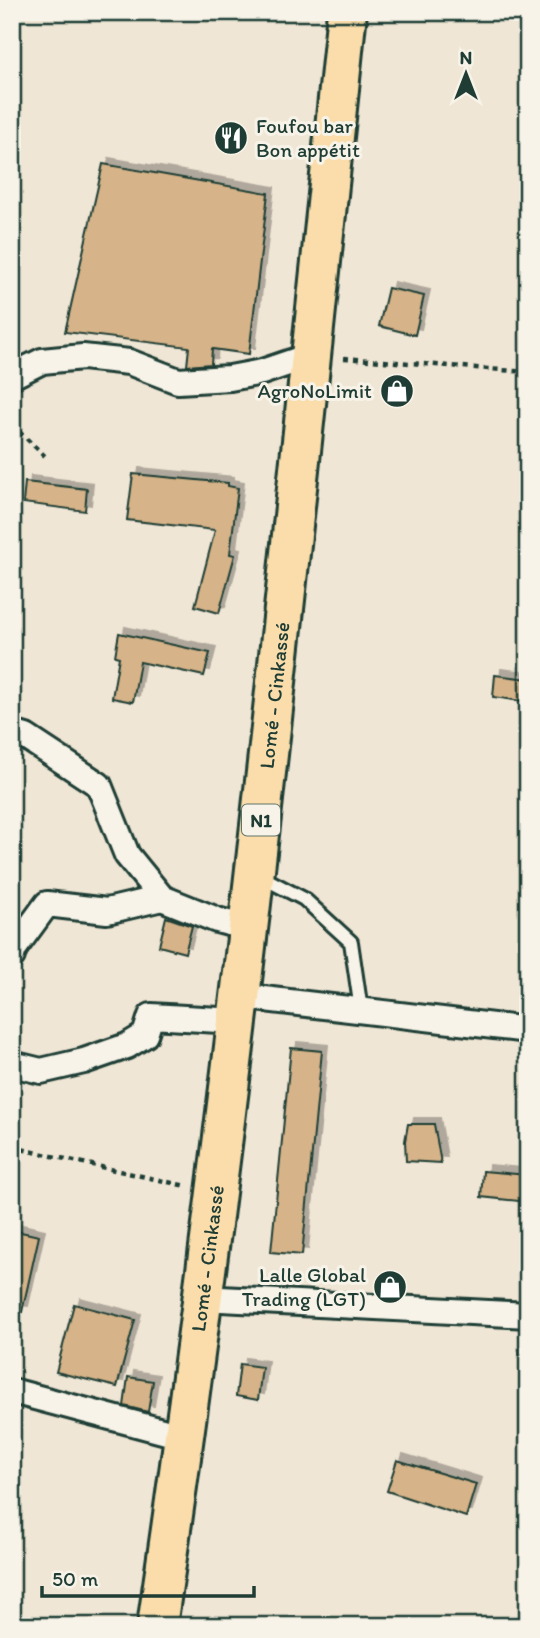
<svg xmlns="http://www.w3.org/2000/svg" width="540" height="1638" font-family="Itim,sans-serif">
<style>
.building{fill:#d6b388;stroke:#1f3d34;stroke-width:2;filter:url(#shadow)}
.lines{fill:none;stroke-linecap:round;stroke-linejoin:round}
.lane-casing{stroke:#1f3d34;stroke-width:18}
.street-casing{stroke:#1f3d34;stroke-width:30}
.highway-casing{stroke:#1f3d34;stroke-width:44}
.path{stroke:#1f3d34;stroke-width:4.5;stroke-dasharray:5 5;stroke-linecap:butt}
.lane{stroke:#f7f3e8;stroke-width:12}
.street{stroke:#f7f3e8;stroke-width:24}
.highway{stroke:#faddab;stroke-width:38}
.labels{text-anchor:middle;stroke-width:6;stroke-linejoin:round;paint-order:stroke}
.shield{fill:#f7f3e8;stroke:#60746a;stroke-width:2}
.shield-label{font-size:19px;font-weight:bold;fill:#1f3d34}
.poi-label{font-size:21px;fill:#1f3d34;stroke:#f7f3e8;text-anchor:end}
.street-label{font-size:21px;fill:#1f3d34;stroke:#f7f3e8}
</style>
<defs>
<filter id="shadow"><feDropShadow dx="6" dy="-6" stdDeviation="0" flood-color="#0004"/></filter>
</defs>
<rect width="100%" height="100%" fill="#f0e6d5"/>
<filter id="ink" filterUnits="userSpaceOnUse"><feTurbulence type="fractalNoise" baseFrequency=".0143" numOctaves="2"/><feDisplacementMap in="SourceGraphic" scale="14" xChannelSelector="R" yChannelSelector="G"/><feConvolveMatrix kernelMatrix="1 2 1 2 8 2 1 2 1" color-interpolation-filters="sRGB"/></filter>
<g filter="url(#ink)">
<g class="building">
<path d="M103,164L268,193L249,354L212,349L211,364L187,366L189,347L65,332Z"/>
<path d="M388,288L424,296L415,335L379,326Z"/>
<path d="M133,474L228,483V486L238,488L230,554L235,555L219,613L195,606L215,530L127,520Z"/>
<path d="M25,482L87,489L85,511L23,503Z"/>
<path d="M119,633L210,653L204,676L140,662L133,702L112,698L119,657L115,656Z"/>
<path d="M495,675L528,679V702L493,697Z"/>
<path d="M166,917L192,926L185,953L159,946Z"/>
<path d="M291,1048L322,1051L302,1255L271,1252Z"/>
<path d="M408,1124H434L441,1163L406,1161L405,1141Z"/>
<path d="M483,1171L528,1175V1202L481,1197Z"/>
<path d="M12,1230L39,1236L22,1312L12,1311Z"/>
<path d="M74,1304L135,1320L117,1387L56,1372Z"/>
<path d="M240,1364L262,1367L258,1400L236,1396Z"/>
<path d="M128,1377L153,1381L148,1412L124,1406Z"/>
<path d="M397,1460L476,1484L466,1517L387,1491Z"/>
</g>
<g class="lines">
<g class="lane-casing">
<path id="lane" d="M260,876L304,899L351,942L361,1010"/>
</g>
<g class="street-casing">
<g id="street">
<path d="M12,376L42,361L83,357L129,362L178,381L230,378L262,372L312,355"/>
<path d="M12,733L26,737L99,785L127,855L162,898L217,920L247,928"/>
<path d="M12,956L14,949L47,904L107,911L162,898"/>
<path d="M239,996L528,1030"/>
<path d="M12,1064L41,1071L84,1061L127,1046L145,1035L151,1016L236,1021"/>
<path d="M202,1298L528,1315"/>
<path d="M12,1391L185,1437"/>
</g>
</g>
<g class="highway-casing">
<g id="highway">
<path id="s1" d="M157,1626C236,1090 291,551 347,12"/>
</g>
</g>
<g class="path">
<path d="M344,358L528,372"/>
<path d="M12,425L47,458"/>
<path d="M12,1147L186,1186"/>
</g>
<use href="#lane" class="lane"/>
<use href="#street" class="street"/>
<use href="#highway" class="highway"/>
</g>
</g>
<defs>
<g id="restaurant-disc" transform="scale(1.75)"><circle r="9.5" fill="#1f3d34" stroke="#f7f3e8"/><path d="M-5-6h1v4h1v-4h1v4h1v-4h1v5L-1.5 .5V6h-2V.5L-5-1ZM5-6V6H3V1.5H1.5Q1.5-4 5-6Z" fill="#fff"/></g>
<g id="shop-disc" transform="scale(1.75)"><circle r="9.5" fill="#1f3d34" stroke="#f7f3e8"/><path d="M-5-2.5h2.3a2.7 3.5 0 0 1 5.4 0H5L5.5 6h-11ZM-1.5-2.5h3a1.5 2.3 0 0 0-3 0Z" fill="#fff"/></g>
</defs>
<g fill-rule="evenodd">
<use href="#restaurant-disc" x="231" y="138"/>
<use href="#shop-disc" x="397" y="391"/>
<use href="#shop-disc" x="390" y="1287"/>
</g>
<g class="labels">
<rect class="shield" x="242" y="804.5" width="38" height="31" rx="5"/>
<g class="shield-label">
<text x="261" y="827">N1</text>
</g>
<g class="poi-label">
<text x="256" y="133" text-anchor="start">Foufou bar<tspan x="256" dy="24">Bon appétit</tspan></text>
<text x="372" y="398">AgroNoLimit</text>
<text x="366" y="1282">Lalle Global<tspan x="366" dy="24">Trading (LGT)</tspan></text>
</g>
<g class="street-label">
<text dy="7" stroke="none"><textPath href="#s1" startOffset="938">Lomé - Cinkassé</textPath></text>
<text dy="7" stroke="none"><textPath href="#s1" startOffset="371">Lomé - Cinkassé</textPath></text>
</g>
</g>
<rect width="540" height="1638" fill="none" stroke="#f7f3e8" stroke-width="42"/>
<rect x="21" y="21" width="498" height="1596" fill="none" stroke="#1f3d34" stroke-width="2.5" filter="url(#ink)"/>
<g transform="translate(466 74)" stroke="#f7f3e8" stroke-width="5" paint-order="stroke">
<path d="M0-5L12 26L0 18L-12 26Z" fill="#1f3d34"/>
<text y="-10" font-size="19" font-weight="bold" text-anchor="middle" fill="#1f3d34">N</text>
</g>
<path d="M42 1586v10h212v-10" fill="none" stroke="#1f3d34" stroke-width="3.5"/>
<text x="52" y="1586" font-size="21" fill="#1f3d34" stroke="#f7f3e8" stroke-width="5" paint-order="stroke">50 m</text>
</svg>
